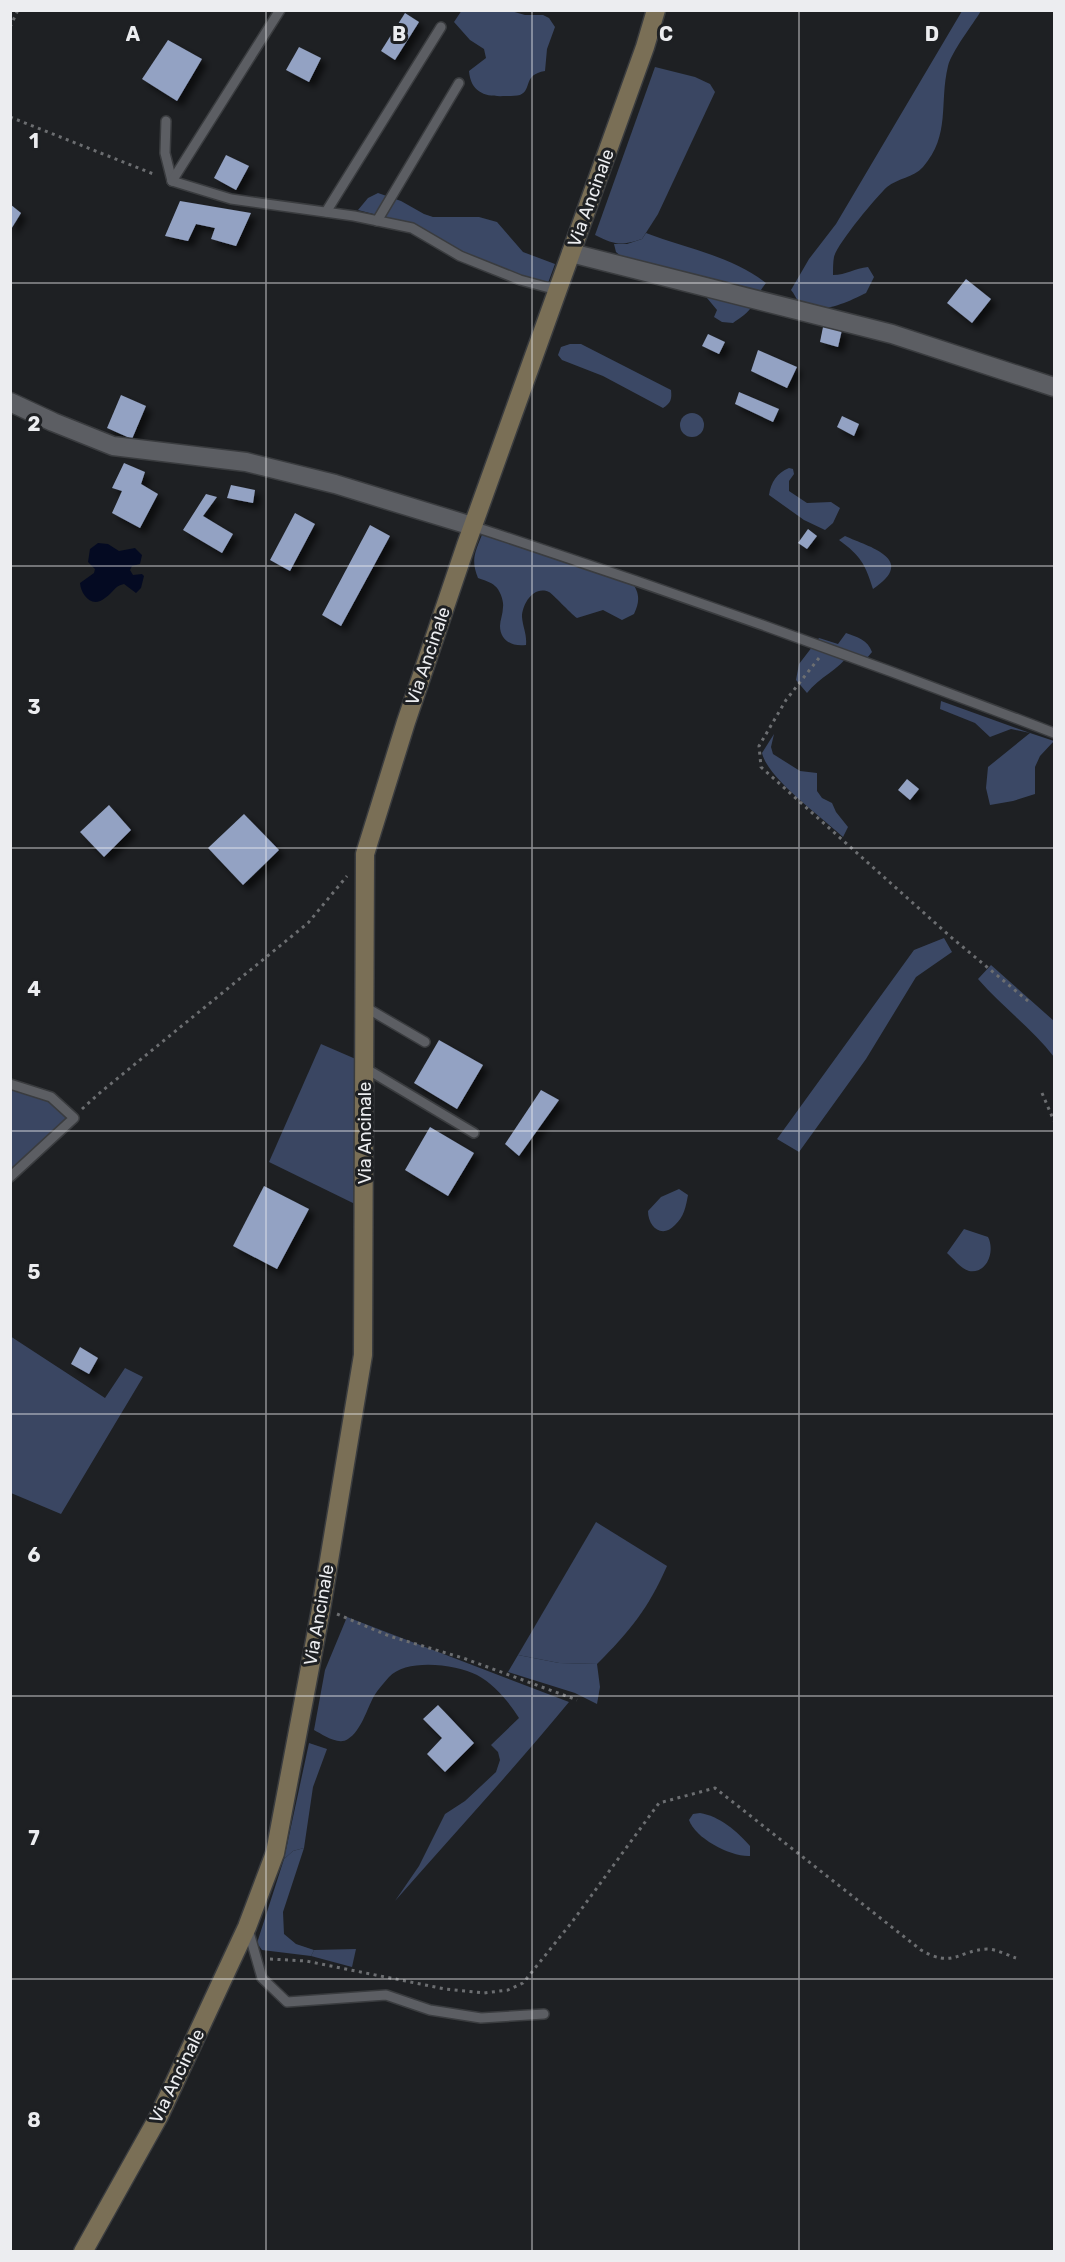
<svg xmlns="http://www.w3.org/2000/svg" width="1065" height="2262" font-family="Rubik,sans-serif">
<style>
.green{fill:#3a4662}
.forest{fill:#3b4865}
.water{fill:#040a22}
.building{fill:#93a2c3;filter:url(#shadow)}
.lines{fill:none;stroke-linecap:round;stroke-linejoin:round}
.lane-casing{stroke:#3a3c3f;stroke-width:12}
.street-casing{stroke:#3a3c3f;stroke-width:21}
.secondary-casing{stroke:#3a3c3f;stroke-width:21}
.path{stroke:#6c6e71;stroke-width:3;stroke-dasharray:3 4.5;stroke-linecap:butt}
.lane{stroke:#5c5e63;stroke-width:9}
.street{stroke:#5c5e63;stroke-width:18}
.secondary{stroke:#7a6f56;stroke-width:18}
.grid{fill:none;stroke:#ecedf0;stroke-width:1.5;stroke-opacity:0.55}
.labels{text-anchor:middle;stroke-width:6;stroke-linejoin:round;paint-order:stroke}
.street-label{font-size:18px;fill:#ecedf0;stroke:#1e2023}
.grid-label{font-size:20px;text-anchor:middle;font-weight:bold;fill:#ecedf0;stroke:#1e2023;stroke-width:6;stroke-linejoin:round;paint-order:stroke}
</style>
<defs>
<filter id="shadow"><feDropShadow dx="5.5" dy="5.5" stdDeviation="3" flood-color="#0009"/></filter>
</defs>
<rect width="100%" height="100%" fill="#1e2023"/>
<g class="green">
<path d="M655,67L695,77L710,84L715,92L658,214L642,239C621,246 615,245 595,235Z"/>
<path d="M941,701L1030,733L1011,729L990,737L975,723L940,709Z"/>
<path d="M321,1044L358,1060L357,1205L269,1162Z"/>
<path d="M11,1084L51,1098L70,1115L11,1169Z"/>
<path d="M10,1336L105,1398L125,1368L143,1377L61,1514L11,1493Z"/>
<path d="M596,1522L667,1566C648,1609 630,1631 597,1664L559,1663L518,1655Z"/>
<path d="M347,1617L569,1702C513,1770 453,1835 395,1901L419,1866L445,1814L465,1801L496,1772L500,1760L498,1752L491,1745L519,1718C509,1702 494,1684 477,1675C456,1664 406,1658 389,1677C384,1683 378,1689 374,1696C367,1709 361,1731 348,1739C338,1746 322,1734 314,1730L325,1670Z"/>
<path d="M309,1743L327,1749L313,1787L304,1848L293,1851L284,1859Z"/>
<path d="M356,1949L352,1967L311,1956L314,1950Z"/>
</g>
<g class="forest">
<path d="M462,10L511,11L525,15H543L549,18L555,27L547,49L545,71C522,75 533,89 520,95C516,96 510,96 506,96C487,97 471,94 469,71L486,58L484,49L470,40L454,22Z"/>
<path d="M962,11H981C973,24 952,51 948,66C939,103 951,135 923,167C913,178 898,178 887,187C877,196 837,244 834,257C833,262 833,269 833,275C846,275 855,268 868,267L874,277L866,293C850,301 816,318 799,302C796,299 794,293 791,290L809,259L836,224Z"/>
<path d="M378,193L401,201L424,214L433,217H479L497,222L523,252L555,264L548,283L529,279L480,260L400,221L358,210L368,198Z"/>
<path d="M646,233C685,248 732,256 766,283C760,290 757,298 753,305C748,313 740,318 733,323L722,322L714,317L717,310L707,298L711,286L624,259L616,252L614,244H627L642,239Z"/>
<path d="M570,344H581L671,390C672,399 671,403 663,408L603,376L562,360L558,355L561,347Z"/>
<circle cx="692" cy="425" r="12"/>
<path d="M789,468L793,469L794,474L789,481V491L807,503L831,502L840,508L833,523L825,530L804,520L769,495C771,482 777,473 789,468Z"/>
<path d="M483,532L631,581C640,593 640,601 634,614L622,620L603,610L577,618C570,613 553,594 549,592C533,585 522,605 522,617C523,628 527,634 526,645C513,647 500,641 500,626C500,620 503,614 503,607C504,601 500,590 495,586C491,582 483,580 478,578C470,558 476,551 483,532Z"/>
<path d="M845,536C869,547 918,559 873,589C865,564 861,556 839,540Z"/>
<path d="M846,633C857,637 868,640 872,652L867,658L850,653C839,670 819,677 807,693L796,680L799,664L819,638L838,644Z"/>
<path d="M1030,733L1054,741L1040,756L1035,767V794L1013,801L990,805L986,788L988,767Z"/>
<path d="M774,734L771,747L773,754L800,771L817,773V791L822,798L832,803L836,812L848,827L843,837C822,817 768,779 762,753Z"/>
<path d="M944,938L952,952L916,977L866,1059L799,1152L777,1139L914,950Z"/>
<path d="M991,965L1054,1021V1057C1032,1028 1002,1007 978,979Z"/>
<path d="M679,1189L688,1195C686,1206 684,1217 675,1225C662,1239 648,1227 648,1211L661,1197Z"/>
<path d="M964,1229L988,1237C995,1250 988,1274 969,1271C961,1269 953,1258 947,1253Z"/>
<path d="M518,1655L559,1663L597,1664L600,1687L597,1704L575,1693L508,1672Z"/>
<path d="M700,1813C719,1816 737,1831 750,1846V1856C730,1857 695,1838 689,1820L693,1814Z"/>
<path d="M304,1848L283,1912L284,1934L296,1944L314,1950L311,1956L262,1950L257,1943L284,1859L293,1851Z"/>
</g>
<path class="water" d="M98,543L108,544L119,551L135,548L142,555L140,564L132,566L130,570L133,575L142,574L144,576L141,588L136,593L124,584C114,586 113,593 105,598C92,609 81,595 80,583L94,573L95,569L88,562L90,549Z"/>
<g class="building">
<path d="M405,13L419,22L395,60L381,51Z"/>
<path d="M168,40L202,59L177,101L142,79Z"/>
<path d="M299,47L321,58L309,82L286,70Z"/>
<path d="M226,155L249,166L236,190L214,178Z"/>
<path d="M180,201L251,213L236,246L211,239L215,228L196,224L188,241L165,236Z"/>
<path d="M10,204L21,213L10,231Z"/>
<path d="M966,279L991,299L972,323L947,303Z"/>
<path d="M823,327L842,330L838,347L820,342Z"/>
<path d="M708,334L725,342L719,354L702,346Z"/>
<path d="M758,350L797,367L787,388L751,371Z"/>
<path d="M739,392L779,409L773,422L735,404Z"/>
<path d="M121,395L146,406L132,439L107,428Z"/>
<path d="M842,416L859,424L854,436L837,427Z"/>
<path d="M124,463L145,472L141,484L158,494L140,528L112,513L122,491L112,488Z"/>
<path d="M231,485L255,490L253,503L227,498Z"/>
<path d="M206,494L217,497L203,516L233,534L222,553L183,530Z"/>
<path d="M295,513L315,524L290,571L270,560Z"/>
<path d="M370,525L390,536L341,626L322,615Z"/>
<path d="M808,529L817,536L807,549L798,543Z"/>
<path d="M907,779L919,789L910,800L898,790Z"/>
<path d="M109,805L131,830L104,857L80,832Z"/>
<path d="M244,814L279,850L243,885L208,848Z"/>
<path d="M439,1040L483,1065L457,1109L414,1083Z"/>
<path d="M541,1090L559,1100L519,1156L505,1144Z"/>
<path d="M430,1127L474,1153L448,1196L405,1170Z"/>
<path d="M264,1186L309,1209L277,1269L233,1246Z"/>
<path d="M80,1347L98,1358L89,1374L71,1364Z"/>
<path d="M438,1705L474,1743L445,1772L427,1754L442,1738L423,1719Z"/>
</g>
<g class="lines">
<g class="lane-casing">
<g id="lane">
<path d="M166,121L165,153L172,181"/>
<path d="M172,181L231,199L354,216L412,228L460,256L520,280L557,290"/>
<path d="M172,181L280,10"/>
<path d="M326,212L441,27"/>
<path d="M377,221L459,83"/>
<path d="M472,526C668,590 862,659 1054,733"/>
<path d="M365,1007L425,1042"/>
<path d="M365,1068L474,1133"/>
<path d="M10,1084L51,1097L74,1118L10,1177"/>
<path d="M248,1929L262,1978L287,2002L386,1995L430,2010L481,2018L544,2014"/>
</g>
</g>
<g class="street-casing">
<g id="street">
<path d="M571,253L892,334L1054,387"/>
<path d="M10,402L53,422L113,446L246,462L335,484L472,526"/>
</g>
</g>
<g class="secondary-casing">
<path id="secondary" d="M83,2252L159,2116L247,1927L275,1853L321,1609L363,1355L365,854L406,722L466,545L645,47L656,10"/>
</g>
<g class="path">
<path d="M10,27L18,10"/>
<path d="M10,117L156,175"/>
<path d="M819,658L786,700L759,746L761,767L952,938L1028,1001"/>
<path d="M1042,1093L1054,1121"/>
<path d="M82,1109L102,1091L308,923L347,876"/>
<path d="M337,1614L389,1636L463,1658L577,1700"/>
<path d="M270,1959L306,1961L445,1989L484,1993L508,1990L523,1983L572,1922L659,1803L715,1788L921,1950C953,1969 959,1950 987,1949C996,1949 1007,1955 1016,1958"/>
</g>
<use href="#lane" class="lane"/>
<use href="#street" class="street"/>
<use href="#secondary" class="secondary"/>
</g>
<path class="grid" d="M266,10V2252M532,10V2252M799,10V2252M10,283H1054M10,566H1054M10,848H1054M10,1131H1054M10,1414H1054M10,1696H1054M10,1979H1054"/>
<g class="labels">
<g class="street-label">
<text transform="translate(591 198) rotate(-70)" y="6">Via Ancinale</text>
<text transform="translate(428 656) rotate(-71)" y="6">Via Ancinale</text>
<text transform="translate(365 1133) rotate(-90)" y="6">Via Ancinale</text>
<text transform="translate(319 1615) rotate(-80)" y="6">Via Ancinale</text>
<text transform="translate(177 2076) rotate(-64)" y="6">Via Ancinale</text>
</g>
</g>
<g class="grid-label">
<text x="133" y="41">A</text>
<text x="399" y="41">B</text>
<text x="666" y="41">C</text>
<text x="932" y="41">D</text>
<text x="34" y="148">1</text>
<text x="34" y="431">2</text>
<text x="34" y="714">3</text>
<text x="34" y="996">4</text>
<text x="34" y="1279">5</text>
<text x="34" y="1562">6</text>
<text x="34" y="1845">7</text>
<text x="34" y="2127">8</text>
</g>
<rect width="1065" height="2262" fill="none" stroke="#ecedf0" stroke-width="24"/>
</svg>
